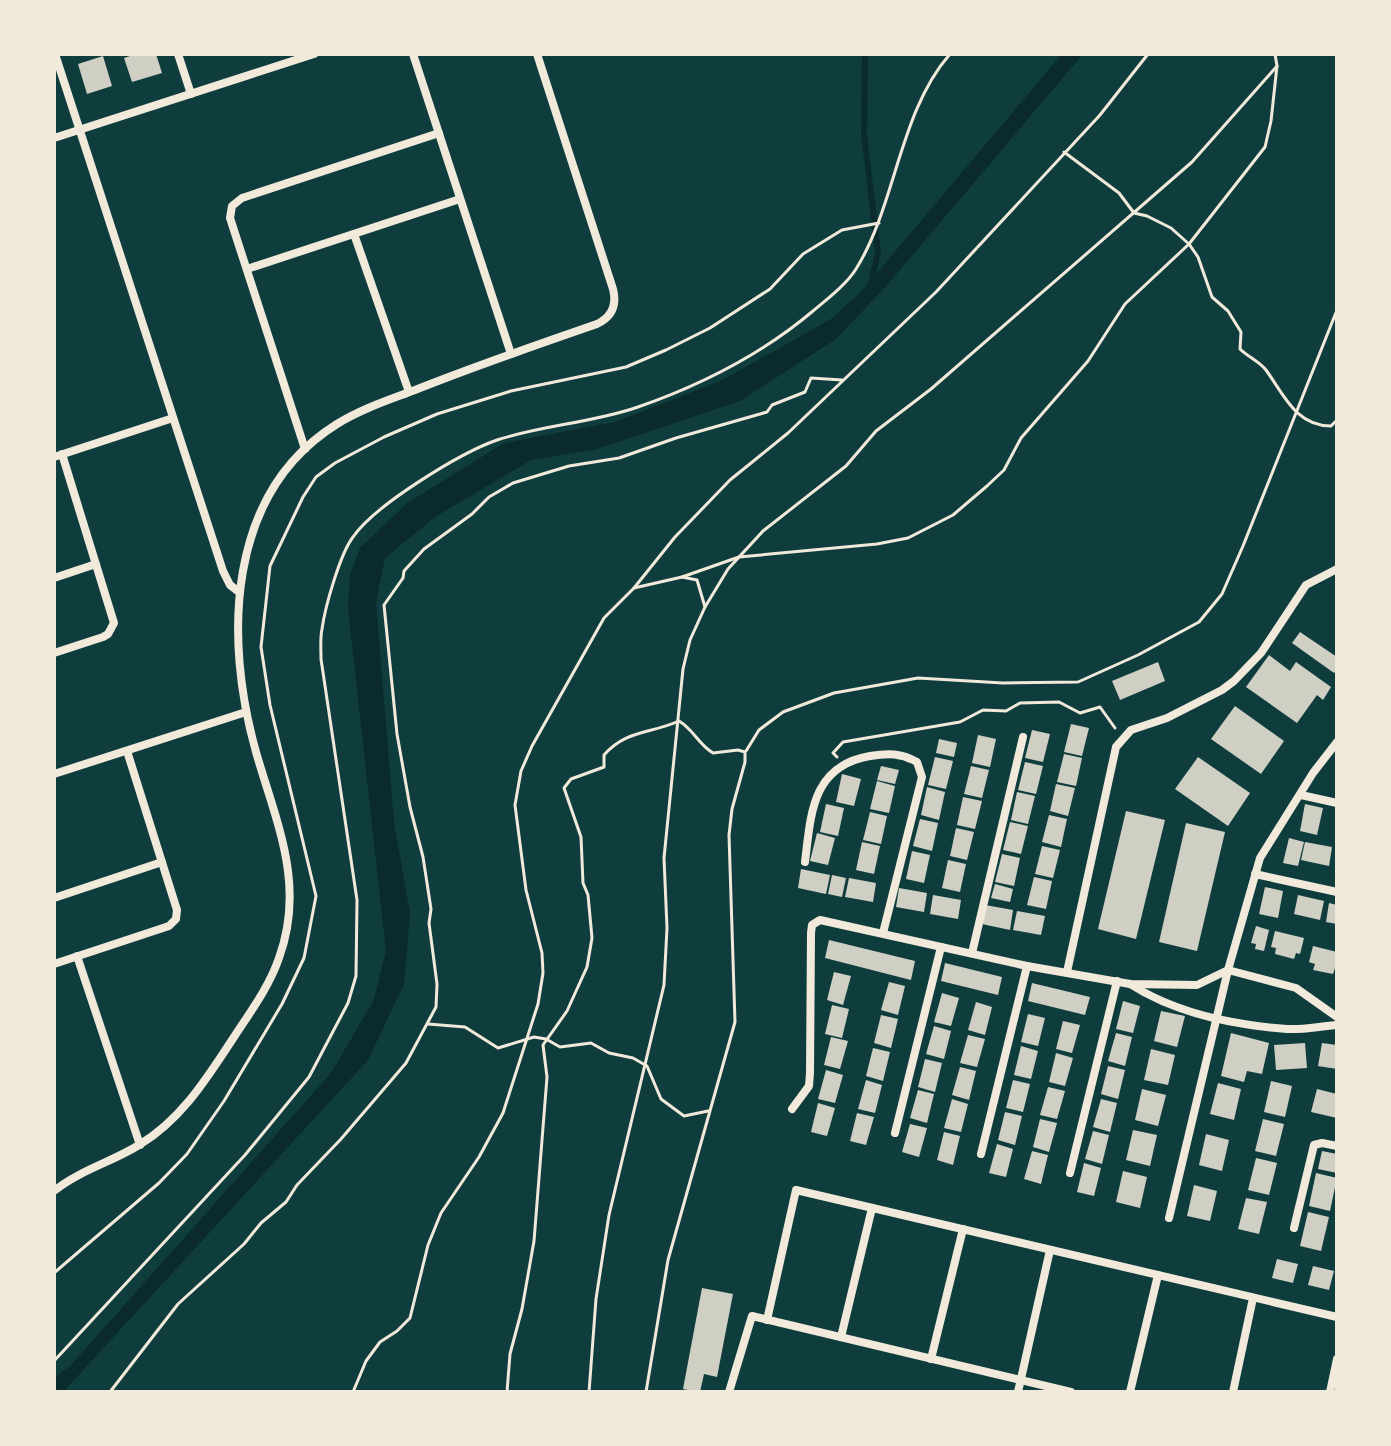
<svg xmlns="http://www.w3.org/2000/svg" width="1391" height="1446" font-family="Rubik,sans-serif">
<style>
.water{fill:#0a2a2b}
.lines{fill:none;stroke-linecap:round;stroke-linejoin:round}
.stream{stroke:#0a2a2b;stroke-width:6}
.building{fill:#cfcfc3}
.path{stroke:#f1e9da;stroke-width:3}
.minor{stroke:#f1e9da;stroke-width:8}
</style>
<rect width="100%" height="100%" fill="#0f3d3e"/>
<path class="water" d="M1062,54H1083L888,284L836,339L740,401L597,449L531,460L435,517L385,558L376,602L394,823L410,913L404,984L368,1060L63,1392H54V1378L71,1365L331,1073L374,1000L386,951L348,608L350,575L360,548L406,504L504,443L615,422L721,381L831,319L861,292Z"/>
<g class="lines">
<path class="stream" d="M865,54L864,134L878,252L871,284"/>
</g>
<g class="building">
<path d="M136,54H156L162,73L132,82L124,58Z"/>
<path d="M103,56L112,86L87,94L78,64Z"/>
<path d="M1300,632L1337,657V668L1334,673L1292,643Z"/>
<path d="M1269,655L1290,671L1296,662L1331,687L1323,700L1317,695L1297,723L1246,687Z"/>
<path d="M1158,662L1165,681L1120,700L1112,681Z"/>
<path d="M1235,706L1284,741L1261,774L1211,739Z"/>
<path d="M1071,724L1089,728L1082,756L1064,752Z"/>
<path d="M1032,730L1050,734L1043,762L1025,758Z"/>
<path d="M978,735L996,739L990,767L972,763Z"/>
<path d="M939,739L957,743L954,757L936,753Z"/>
<path d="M1064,754L1082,758L1076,786L1057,782Z"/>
<path d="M935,757L953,761L946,789L928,785Z"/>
<path d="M1198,757L1250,793L1228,826L1175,789Z"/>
<path d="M1025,762L1043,766L1036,794L1018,790Z"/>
<path d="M881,766L899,770L895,784L877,780Z"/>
<path d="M971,766L989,770L982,798L964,794Z"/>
<path d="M842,774L861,779L854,806L836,802Z"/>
<path d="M877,781L895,786L889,813L870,809Z"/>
<path d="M1056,784L1075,788L1068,816L1050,811Z"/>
<path d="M927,787L945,792L939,820L921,815Z"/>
<path d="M1017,792L1035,796L1028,824L1011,820Z"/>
<path d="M963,797L982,801L975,829L957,825Z"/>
<path d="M826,804L844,808L838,836L820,832Z"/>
<path d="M1305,804L1323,808L1317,835L1300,831Z"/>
<path d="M1126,811L1165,820L1136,939L1098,929Z"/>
<path d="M870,812L887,816L881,844L863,840Z"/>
<path d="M1049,815L1067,819L1061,847L1042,842Z"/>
<path d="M920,819L938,823L932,851L913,846Z"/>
<path d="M1010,822L1028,826L1021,854L1003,850Z"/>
<path d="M1186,823L1225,832L1197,951L1159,942Z"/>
<path d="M956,828L974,832L967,860L950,856Z"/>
<path d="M817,833L835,838L828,865L810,861Z"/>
<path d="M1289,838L1304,842L1298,866L1283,863Z"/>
<path d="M862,842L880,846L874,874L856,870Z"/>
<path d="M1305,842L1332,847L1329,866L1301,860Z"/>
<path d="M1042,846L1060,850L1053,878L1035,874Z"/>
<path d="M912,851L930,855L924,883L906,879Z"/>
<path d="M1002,854L1020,858L1014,886L995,882Z"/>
<path d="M948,860L966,864L960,892L942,888Z"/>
<path d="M801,869L830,875L826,894L798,888Z"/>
<path d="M832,875L846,878L842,897L828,894Z"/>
<path d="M1034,877L1052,881L1046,909L1027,905Z"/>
<path d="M849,878L876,883L873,902L845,897Z"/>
<path d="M995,884L1013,889L1010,902L991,898Z"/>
<path d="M1265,887L1283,891L1278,918L1259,914Z"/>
<path d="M899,888L927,893L924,912L896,907Z"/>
<path d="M933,895L961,900L958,919L930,914Z"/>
<path d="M1298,895L1324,901L1320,920L1294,914Z"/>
<path d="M1329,903L1337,905V924L1326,922Z"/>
<path d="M985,905L1013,910L1010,930L982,924Z"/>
<path d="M1017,911L1045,916L1041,935L1013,930Z"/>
<path d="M1256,926L1269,930L1264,951L1255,949L1256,944L1251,943Z"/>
<path d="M1275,931L1304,938L1300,954L1296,953L1294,959L1275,954L1276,948L1271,947Z"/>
<path d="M829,940L915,961L911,980L825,958Z"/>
<path d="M1313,946L1337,952V969L1335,968L1333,974L1313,970L1315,964L1309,962Z"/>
<path d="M945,963L1002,977L998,995L941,981Z"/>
<path d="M834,972L851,976L843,1005L827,1000Z"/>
<path d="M889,982L905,986L898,1015L881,1010Z"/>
<path d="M1032,983L1090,997L1085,1015L1028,1001Z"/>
<path d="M942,993L959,998L951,1026L934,1022Z"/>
<path d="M1123,1001L1140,1006L1133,1033L1116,1029Z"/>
<path d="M976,1002L992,1007L985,1035L968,1030Z"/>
<path d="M832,1005L849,1009L842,1038L825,1034Z"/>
<path d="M1161,1011L1185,1016L1177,1047L1154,1041Z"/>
<path d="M1028,1014L1045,1018L1038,1046L1021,1042Z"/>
<path d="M881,1015L898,1019L891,1048L874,1043Z"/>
<path d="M1063,1021L1080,1025L1072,1053L1056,1049Z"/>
<path d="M934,1026L951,1031L944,1059L926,1054Z"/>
<path d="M1116,1033L1132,1037L1125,1066L1108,1061Z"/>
<path d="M1231,1033L1269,1043L1262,1074L1247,1071L1244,1082L1221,1076Z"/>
<path d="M968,1035L985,1039L977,1067L960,1063Z"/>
<path d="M831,1037L848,1041L840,1069L824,1065Z"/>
<path d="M1305,1043L1307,1068L1276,1070L1274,1045Z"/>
<path d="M1322,1043L1337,1045V1069L1318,1066Z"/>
<path d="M1021,1046L1038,1051L1031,1079L1014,1075Z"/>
<path d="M873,1048L890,1052L883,1081L866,1076Z"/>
<path d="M1151,1049L1175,1055L1168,1085L1144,1080Z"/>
<path d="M1056,1053L1073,1058L1065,1086L1049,1082Z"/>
<path d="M925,1059L942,1063L935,1092L918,1087Z"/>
<path d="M1108,1066L1125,1070L1118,1099L1101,1094Z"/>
<path d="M960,1067L976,1071L969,1100L952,1095Z"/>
<path d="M826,1070L843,1075L835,1103L818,1099Z"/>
<path d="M866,1080L882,1085L875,1113L858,1109Z"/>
<path d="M1013,1080L1030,1084L1023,1112L1006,1108Z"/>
<path d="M1271,1081L1292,1086L1285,1117L1264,1112Z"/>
<path d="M1218,1083L1241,1089L1234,1120L1210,1114Z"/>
<path d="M1048,1087L1065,1091L1057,1119L1040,1115Z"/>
<path d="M1142,1089L1166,1095L1158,1126L1135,1120Z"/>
<path d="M1317,1089L1337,1094V1118L1311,1112Z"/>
<path d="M918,1090L934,1094L927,1123L910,1118Z"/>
<path d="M952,1099L968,1104L961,1132L944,1128Z"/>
<path d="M1101,1099L1117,1103L1110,1132L1093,1127Z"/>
<path d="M818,1103L835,1108L827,1136L811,1132Z"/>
<path d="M1005,1112L1022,1116L1015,1145L998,1140Z"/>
<path d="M857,1113L874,1117L866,1145L850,1141Z"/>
<path d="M1040,1119L1057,1123L1049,1152L1033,1147Z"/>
<path d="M1263,1119L1284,1124L1276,1156L1255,1151Z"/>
<path d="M910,1124L927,1128L919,1157L902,1152Z"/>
<path d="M1133,1130L1157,1135L1150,1166L1126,1160Z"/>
<path d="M1093,1131L1109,1135L1102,1164L1085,1159Z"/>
<path d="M944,1132L960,1136L953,1165L937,1160Z"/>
<path d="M1206,1134L1229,1140L1222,1171L1199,1165Z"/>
<path d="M997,1144L1013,1149L1006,1177L989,1173Z"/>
<path d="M1032,1151L1048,1155L1041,1184L1024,1179Z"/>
<path d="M1322,1151L1337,1154V1173L1318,1169Z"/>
<path d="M1256,1158L1277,1163L1269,1195L1248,1190Z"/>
<path d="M1084,1163L1101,1168L1094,1196L1077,1192Z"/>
<path d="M1123,1171L1147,1177L1140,1208L1116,1202Z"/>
<path d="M1316,1173L1337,1178L1330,1211L1309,1206Z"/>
<path d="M1194,1185L1217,1191L1210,1221L1187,1216Z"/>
<path d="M1246,1198L1267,1202L1259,1234L1238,1229Z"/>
<path d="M1308,1212L1329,1217L1321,1251L1300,1246Z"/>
<path d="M1277,1259L1298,1264L1293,1283L1272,1278Z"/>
<path d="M1313,1266L1334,1271L1329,1290L1308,1285Z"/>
<path d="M702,1288L733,1294L717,1377L704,1374L700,1392H698L683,1389Z"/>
</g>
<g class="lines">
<g class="path">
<path d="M1064,152L1119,193L1134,213L1147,216L1171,228L1189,244L1198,257L1212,297L1228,311L1241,332L1240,349C1248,357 1259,361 1266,370C1284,395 1296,426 1331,426L1337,420"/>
<path d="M682,577L739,557L877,544L908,538L953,515L987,486L1004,470L1021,438L1088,361L1125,304L1189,244L1265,147L1271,121L1277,66L1275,54"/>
<path d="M634,588L682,577L697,580L705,607"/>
<path d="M746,751L759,730L783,712L834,693L918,678L1003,683L1078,682L1138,655L1199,622L1222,594L1243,546L1337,310"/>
<path d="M837,757L833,753L843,742L960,722L983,710L1006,711L1020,703L1059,702L1080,713L1100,707L1115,728"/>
<path d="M428,1024L465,1027L498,1048L534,1037L546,1039L560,1047L591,1043L609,1053L633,1058L647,1066L661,1099L684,1116L708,1111"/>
<path d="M54,1273L159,1183L187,1154L224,1101L282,1004L304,958L316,896L270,705L261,647L270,566L303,497L316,477L335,463L384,437L437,414L511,391L626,367L666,350L710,328L770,289L803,254L842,230L879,223"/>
<path d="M54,1361L245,1155L309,1077L348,1003L356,976L357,900L321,659C321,649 320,638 322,629C325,607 340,554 353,537C375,505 460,453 497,440C543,425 592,423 638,407C701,385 762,354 813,311C826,300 846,285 856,269C896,205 899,112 950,54"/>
<path d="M110,1392L178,1304L244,1244L261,1223L286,1202L297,1185L341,1139L406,1063L436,1007L437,984L429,923L431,909L423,857L410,807L397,734L384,605L403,578L404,571L424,549L472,514L489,497L513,483L569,466L619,458L676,438L767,412L772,405L805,392L811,378L842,380"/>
<path d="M353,1392L366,1361L380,1342L397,1331L410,1318L428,1245L441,1213L479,1157L503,1113L538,1004L543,973L542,953L526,890L515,805L521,771L532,746L604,618L634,588L675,537L730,480L788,433L936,292L1100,115L1148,54"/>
<path d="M507,1392L510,1354L522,1309L534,1241L547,1077L543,1045L567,1011L587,967L592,938L588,895L583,883L581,837L564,788L571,779L604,767V755C626,730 650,734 679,721C694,730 698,744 713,753L738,750L745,752V762L732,809L729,835L735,1022L668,1260L646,1392"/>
<path d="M589,1392L596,1299L609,1215L664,985L667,928L664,858L683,669L690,640L705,607L728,569L763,531L846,466L876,431L931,389L1192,162L1277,66"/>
</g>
<g class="minor">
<path d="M55,54L223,571L230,585L239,592"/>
<path d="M178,54L191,94"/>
<path d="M413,54L511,354"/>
<path d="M54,138L314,54"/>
<path d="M354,234L409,392"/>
<path d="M247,269L460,199"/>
<path d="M305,449L230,218L232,206L242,198L439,133"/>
<path d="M54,457L173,418"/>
<path d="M54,578L96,564"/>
<path d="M54,653L103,637L108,634L114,623L62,454"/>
<path d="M54,774L246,712"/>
<path d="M1301,795L1337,803"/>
<path d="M805,862C811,813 812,766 870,756C888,753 901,753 917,762L922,777L883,933"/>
<path d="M1255,874L1337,892"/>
<path d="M54,898L162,862"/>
<path d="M972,953L1023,737"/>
<path d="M77,956L140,1145"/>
<path d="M54,964L169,926L176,919L177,910L127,751"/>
<path d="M1067,972L1116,747L1131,730L1167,718L1222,690L1234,681L1261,653L1306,585L1337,569"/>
<path d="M1130,984C1175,1013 1234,1025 1287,1029C1303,1030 1321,1026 1337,1025"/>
<path d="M792,1109L809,1086L810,1073L811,933L812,925L820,920L1027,966L1130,984L1197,985L1228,970L1296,988L1337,1017"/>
<path d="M895,1133L941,947"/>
<path d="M981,1154L1027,966"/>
<path d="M1070,1173L1117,981"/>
<path d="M54,1191C80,1170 112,1162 139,1145C182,1119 207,1078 234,1037C251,1011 269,987 279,958C306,884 276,822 256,752C224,639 226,493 337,424C361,409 389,400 415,390C475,366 536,345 597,324C612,317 617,305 613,289L537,54"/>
<path d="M1169,1218L1228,970L1260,858L1313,773L1337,742"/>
<path d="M1294,1228L1314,1145L1322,1143L1337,1146"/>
<path d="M767,1320L796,1190L1337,1317"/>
<path d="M841,1337L872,1208"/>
<path d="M931,1359L963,1229"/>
<path d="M729,1392L752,1316L1071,1392"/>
<path d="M1018,1392L1050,1250"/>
<path d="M1130,1392L1158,1275"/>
<path d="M1233,1392L1253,1298"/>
<path d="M1330,1392L1337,1359"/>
</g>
</g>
<rect width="1391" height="1446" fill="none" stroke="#f1e9da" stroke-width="112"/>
</svg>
